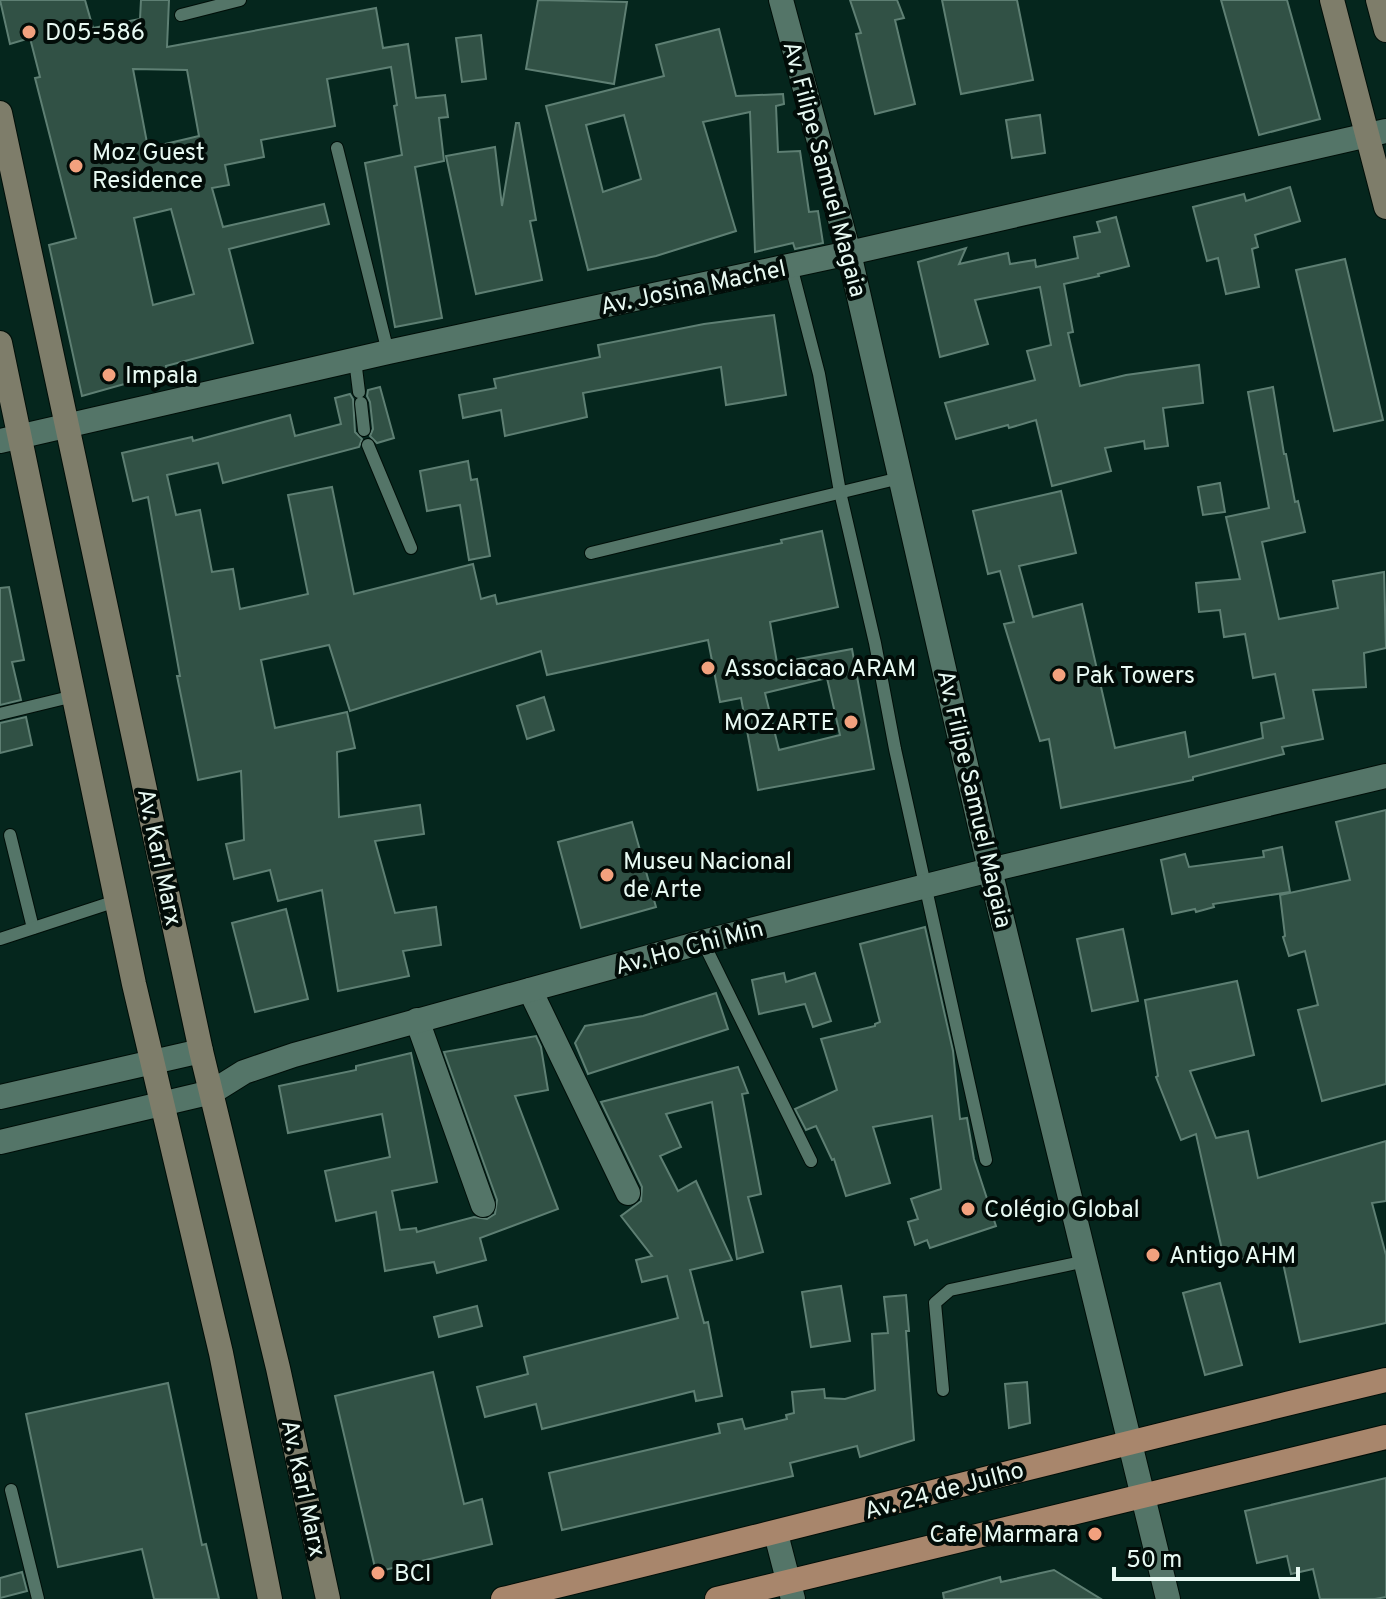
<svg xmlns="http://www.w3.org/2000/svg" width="1386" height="1599" font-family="Overpass,sans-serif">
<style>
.building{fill:#315145;stroke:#5e7f73;stroke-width:2;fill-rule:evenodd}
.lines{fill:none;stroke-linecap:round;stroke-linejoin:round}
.lane-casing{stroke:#000e08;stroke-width:14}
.street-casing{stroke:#000e08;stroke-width:26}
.secondary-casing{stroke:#000e08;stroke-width:26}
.primary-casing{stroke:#000e08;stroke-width:26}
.lane{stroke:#547568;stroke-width:12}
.street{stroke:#547568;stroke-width:24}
.secondary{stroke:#7e7d6a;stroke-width:24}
.primary{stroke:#a8866c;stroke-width:24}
.poi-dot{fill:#f2a17e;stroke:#020c08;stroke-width:3}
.labels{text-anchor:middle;stroke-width:8;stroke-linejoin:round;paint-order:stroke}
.poi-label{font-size:24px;fill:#e7f9f2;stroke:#020c08;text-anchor:start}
.street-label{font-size:24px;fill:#e7f9f2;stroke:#020c08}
</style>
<rect width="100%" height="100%" fill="#05261d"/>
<g class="building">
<path d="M0,0H85L93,28L140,19L141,0H169L167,47L376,8L383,48L408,44L416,98L445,95L448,117L439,118L444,161L415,167L442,318L395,327L365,163L402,155L394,106L397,105L391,67L327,79L335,126L261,140L264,157L225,165L229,185L212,188L223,227L324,204L329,224L229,249L253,343L166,366L167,372L82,396L49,245L76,238L35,78L40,77L30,38L10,44ZM133,69L187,70L199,136L148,148ZM171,209L194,294L153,305L134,218Z"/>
<path d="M538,0L627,2L614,84L526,69Z"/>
<path d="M850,0H897L904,18L895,20L915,104L875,114L856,34L861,33Z"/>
<path d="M942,0H1017L1033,80L961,94Z"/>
<path d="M1221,0H1287L1320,119L1259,135Z"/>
<path d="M719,29L736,96L783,94L784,104L776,106L778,152L800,151L809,212L818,211L823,243L795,249L793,243L755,252L750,112L703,122L736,231L656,256L588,270L546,106L664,76L656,45ZM624,115L641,179L603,192L586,125Z"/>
<path d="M481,35L486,79L462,82L456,38Z"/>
<path d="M1040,115L1045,153L1012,158L1006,120Z"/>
<path d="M516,123H519L536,220L530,221L542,280L476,294L446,156L495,147L502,206Z"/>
<path d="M1290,187L1300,221L1255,235L1258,247L1252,249L1259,287L1226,294L1218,258L1207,261L1193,207L1244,194L1246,201Z"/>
<path d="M1116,217L1129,266L1098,274L1099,276L1064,284L1073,332L1068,333L1080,386L1126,375L1199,365L1203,403L1163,408L1168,446L1145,449L1144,441L1105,448L1111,471L1052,486L1036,420L1009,428L1008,425L956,439L945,403L1035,380L1027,351L1051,345L1040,287L975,300L988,344L940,357L918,262L966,248L959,264L1008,253L1010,264L1035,260L1036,267L1078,258L1074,237L1100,232L1097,222Z"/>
<path d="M1345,259L1383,420L1334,431L1296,270Z"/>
<path d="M774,315L786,395L726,405L721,367L583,393L587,417L505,436L501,410L463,418L459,395L496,388L494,379L600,357L598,345L704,324Z"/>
<path d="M380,387L394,438L377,443L370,436L373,429L370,402L367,396L368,390Z"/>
<path d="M1273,387L1284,454H1286L1295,502L1298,501L1305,532L1262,542L1279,619L1338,608L1333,581L1384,572L1386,648L1364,653L1366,687L1313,690L1323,739L1282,747L1284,754L1193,777V780L1061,808L1049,739L1040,741L1004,624L1014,622L1000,571L988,574L973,511L1061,491L1076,553L1019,566L1033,617L1082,604L1115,748L1185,732L1189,757L1263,738L1261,723L1284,718L1275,674L1253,678L1245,634L1224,637L1220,610L1199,612L1196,583L1240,579L1226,517L1269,508L1248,392Z"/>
<path d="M350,394L353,399L355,432L362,439L359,447L223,483L218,463L167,475L176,515L200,510L212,572L233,569L240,609L308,594L288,495L332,487L354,594L473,564L481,599L495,595L497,604L782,543L781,540L822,531L838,607L770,622L777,663L852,649L874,769L758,790L741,698L720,702L708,640L547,675L541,651L350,711L329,645L261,660L275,728L347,712L355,748L337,752L339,817L420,805L424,834L375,841L395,913L436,907L441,945L403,951L409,976L338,991L322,890L278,901L270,870L234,879L226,844L244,840L241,771L198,780L177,676H180L148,497L133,501L122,453L192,437L193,441L290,415L295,436L341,424L335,398ZM827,678L840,735L779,750L765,693Z"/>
<path d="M468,461L471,480L477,479L490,556L469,560L460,505L427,511L420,471Z"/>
<path d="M1220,483L1225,512L1203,515L1198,487Z"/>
<path d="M9,587L24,660L12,662L21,700L0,705V588Z"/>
<path d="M544,697L554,730L527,739L517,706Z"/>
<path d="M26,717L32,745L0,753V723Z"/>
<path d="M1386,810V1084L1322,1101L1298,1010L1318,1005L1305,951L1289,956L1283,937L1285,936L1280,895L1350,880L1336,822Z"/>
<path d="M632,822L656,907L581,928L558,842Z"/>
<path d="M1282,847L1290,892L1213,904L1214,907L1196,912L1195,909L1172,914L1161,860L1185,854L1189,867L1264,857L1263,851Z"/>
<path d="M286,909L308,999L255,1012L232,923Z"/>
<path d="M925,927L953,1051L960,1119L967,1118L974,1159L996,1226L930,1248L927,1240L915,1245L908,1222L918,1219L911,1199L941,1189L932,1116L873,1127L890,1183L846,1196L834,1159L832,1160L816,1126L806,1130L795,1109L837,1090L821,1039L875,1026V1024L880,1022L860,944Z"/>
<path d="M1123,929L1138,1001L1092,1011L1077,939Z"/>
<path d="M784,973L786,982L815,973L831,1021L813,1027L805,1004L759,1014L752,980Z"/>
<path d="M1237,981L1254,1055L1190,1071L1216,1138L1248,1131L1258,1178L1386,1141V1201L1372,1203L1386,1255V1323L1300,1342L1280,1249L1225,1263L1196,1134L1181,1140L1156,1077L1158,1076L1145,1000Z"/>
<path d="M716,993L728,1029L588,1074L575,1043L585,1026L643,1016Z"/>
<path d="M536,1036L541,1047L548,1090L515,1096L558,1209L480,1238L486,1260L437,1273L434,1262L385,1271L376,1212L336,1221L325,1171L390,1157L382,1114L288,1133L279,1086L356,1070V1066L411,1053L437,1182L392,1191L400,1230L416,1228L417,1232L474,1217L487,1219L495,1214L497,1200L444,1052Z"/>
<path d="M738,1067L748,1093L742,1094L761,1194L748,1197L763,1252L737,1259L712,1102L666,1114L681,1147L660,1156L678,1191L696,1181L732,1260L690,1270L704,1323L708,1322L722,1396L696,1401L694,1391L542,1429L536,1404L485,1417L477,1387L528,1374L524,1357L678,1318L667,1276L642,1282L636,1260L652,1256L621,1216L641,1201L642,1187L601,1102Z"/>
<path d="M1220,1283L1242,1365L1205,1375L1183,1293Z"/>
<path d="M841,1286L850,1341L811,1347L802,1292Z"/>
<path d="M906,1295L909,1331H906L914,1440L860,1457L857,1446L790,1463L793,1476L562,1530L549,1473L720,1433L718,1424L742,1419L745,1429L787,1419L786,1415L794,1413L792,1392L824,1389L825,1398L845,1399L875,1390L872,1334L888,1333L884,1297Z"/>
<path d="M477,1306L482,1326L439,1337L434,1317Z"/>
<path d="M433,1372L464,1504L482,1499L492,1544L376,1572L335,1396Z"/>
<path d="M1027,1382L1030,1423L1009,1428L1005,1384Z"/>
<path d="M168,1383L202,1545L206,1544L219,1599H154L142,1549L58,1567L26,1414Z"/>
<path d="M1386,1478V1597L1375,1599H1320L1313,1569L1291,1574L1287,1556L1257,1563L1245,1511Z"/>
<path d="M1054,1570L1101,1599H944L943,1593L1000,1577L1001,1582Z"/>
<path d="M22,1572L27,1591L0,1598V1578Z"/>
</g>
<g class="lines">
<g class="lane-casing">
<g id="lane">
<path d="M181,15L240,0"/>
<path d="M337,148L388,352"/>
<path d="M791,266L819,374L840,492L875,643L895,749L986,1160"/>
<path d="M355,360L359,392"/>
<path d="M361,403L364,430"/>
<path d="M368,445L411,548"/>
<path d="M591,553L900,478"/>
<path d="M0,714L74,696"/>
<path d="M10,835L33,928"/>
<path d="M0,939L116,901"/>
<path d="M703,942L811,1161"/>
<path d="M943,1390L935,1303L950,1290L1086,1261"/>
<path d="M11,1490L38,1599"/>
</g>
</g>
<g class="street-casing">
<g id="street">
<path d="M781,0L849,253L990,870L1168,1599"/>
<path d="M0,441L388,352L849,253L1386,131"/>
<path d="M530,990L628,1193"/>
<path d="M417,1020L483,1205"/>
<path d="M0,1097L201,1051"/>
<path d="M0,1142L212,1092L244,1072L294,1055L703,942L990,870L1386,776"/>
<path d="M776,1534L793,1599"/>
</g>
</g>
<g class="secondary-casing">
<g id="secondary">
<path d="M1332,0L1386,207"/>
<path d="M1378,0L1386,30"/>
<path d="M0,113L201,1051L278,1368L328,1599"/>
<path d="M0,343L134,984L221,1353L270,1599"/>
</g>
</g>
<g class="primary-casing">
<g id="primary">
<path d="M503,1599C798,1528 1091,1450 1386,1380"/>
<path d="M717,1599L1386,1437"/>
</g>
</g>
<use href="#lane" class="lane"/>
<use href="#street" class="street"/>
<use href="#secondary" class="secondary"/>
<use href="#primary" class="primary"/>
</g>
<g class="poi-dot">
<circle cx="29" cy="32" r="8"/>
<circle cx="76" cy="166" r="8"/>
<circle cx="109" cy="375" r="8"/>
<circle cx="708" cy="668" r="8"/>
<circle cx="1059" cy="675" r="8"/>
<circle cx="851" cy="722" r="8"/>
<circle cx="607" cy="875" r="8"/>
<circle cx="968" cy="1209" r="8"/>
<circle cx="1153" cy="1255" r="8"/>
<circle cx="1095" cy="1534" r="8"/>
<circle cx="378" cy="1573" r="8"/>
</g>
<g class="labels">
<g class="poi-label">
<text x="45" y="40">D05-586</text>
<text x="92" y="160">Moz Guest<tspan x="92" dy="28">Residence</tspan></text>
<text x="125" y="383">Impala</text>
<text x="724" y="676">Associacao ARAM</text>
<text x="1075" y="683">Pak Towers</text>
<text x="835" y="730" text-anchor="end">MOZARTE</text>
<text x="623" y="869">Museu Nacional<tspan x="623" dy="28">de Arte</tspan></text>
<text x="984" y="1217">Colégio Global</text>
<text x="1169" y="1263">Antigo AHM</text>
<text x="1079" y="1542" text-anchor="end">Cafe Marmara</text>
<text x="394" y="1581">BCI</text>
</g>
<g class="street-label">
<text transform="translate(825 169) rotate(75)" y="8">Av. Filipe Samuel Magaia</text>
<text transform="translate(693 287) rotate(-12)" y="8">Av. Josina Machel</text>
<text transform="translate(975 799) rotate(77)" y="8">Av. Filipe Samuel Magaia</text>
<text transform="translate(160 857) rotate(78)" y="8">Av. Karl Marx</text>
<text transform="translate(689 947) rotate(-15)" y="8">Av. Ho Chi Min</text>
<text transform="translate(304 1488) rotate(78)" y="8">Av. Karl Marx</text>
<text transform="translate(944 1490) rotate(-15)" y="8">Av. 24 de Julho</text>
</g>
</g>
<path d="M1114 1567v12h184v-12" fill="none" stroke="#e7f9f2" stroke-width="4"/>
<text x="1126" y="1567" font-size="24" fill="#e7f9f2" stroke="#020c08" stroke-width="6" paint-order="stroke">50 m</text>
</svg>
